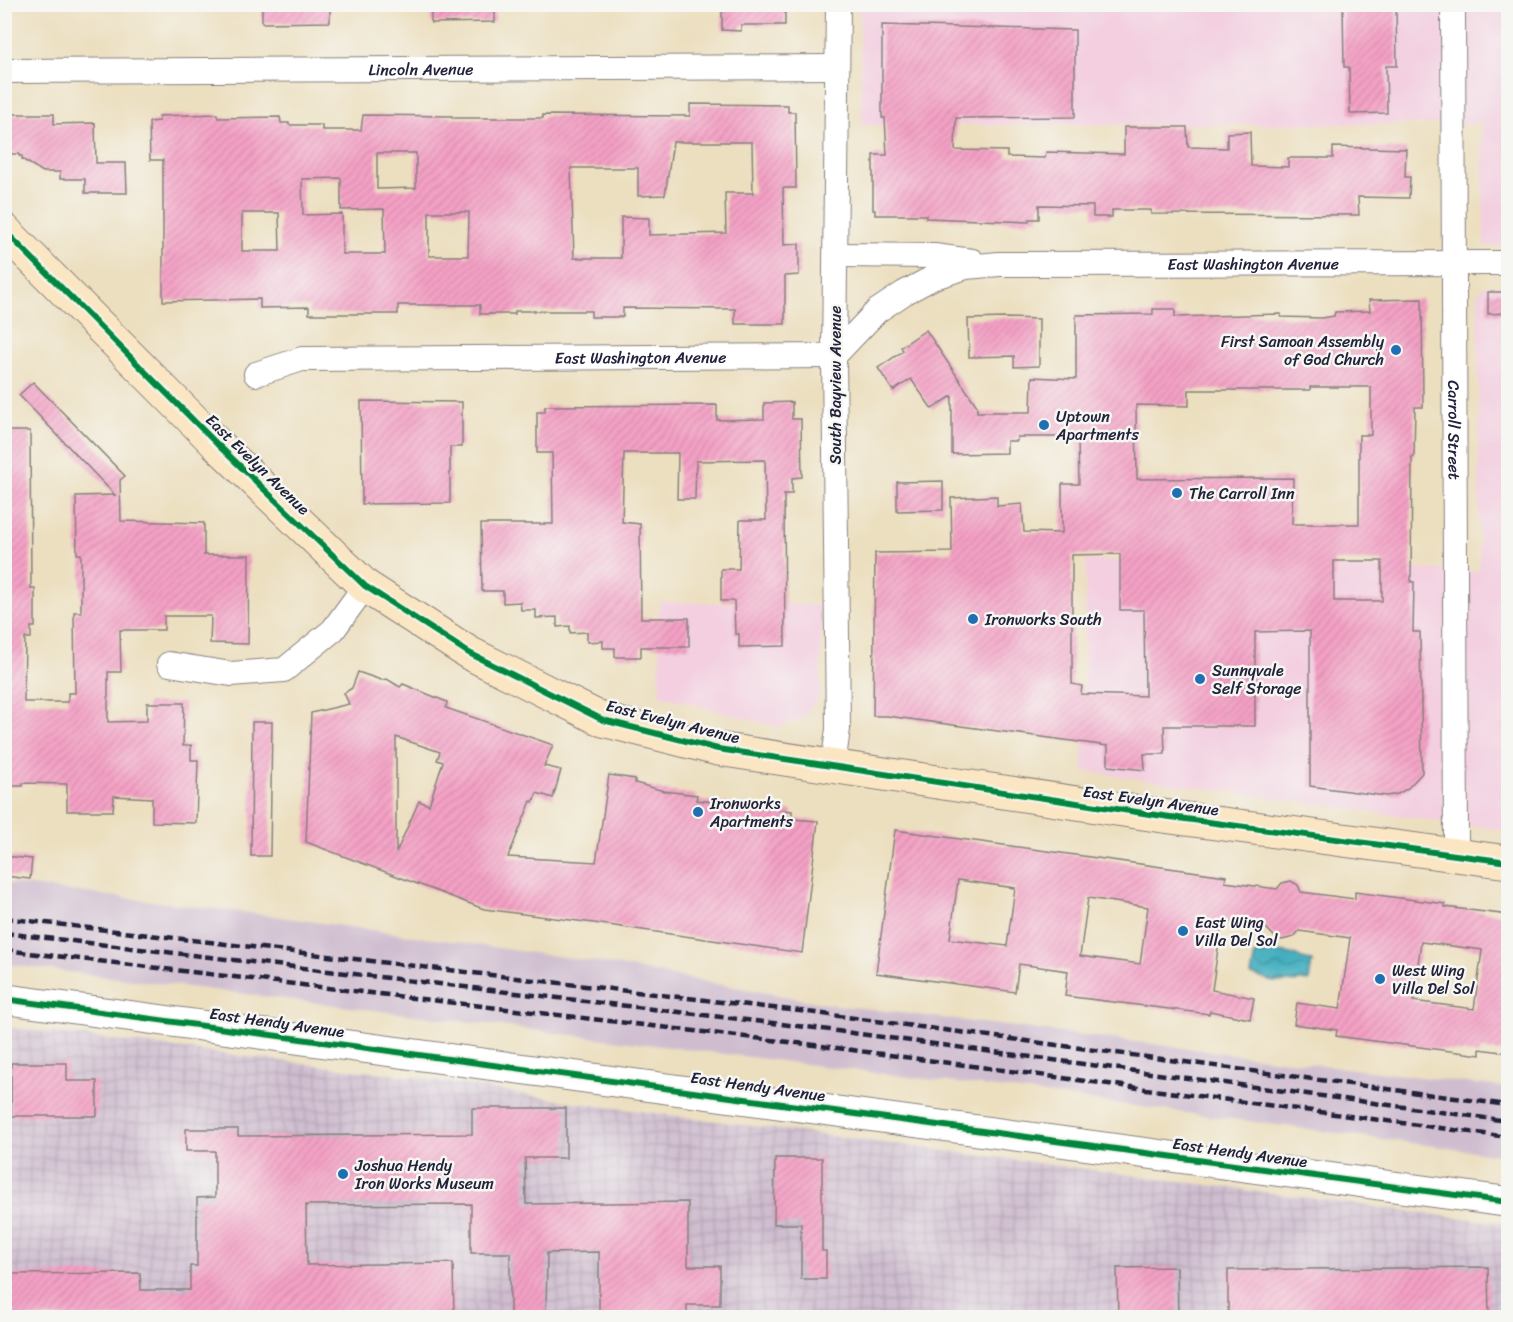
<svg xmlns="http://www.w3.org/2000/svg" width="1513" height="1322" font-family="Sriracha,sans-serif">
<style>
.built{fill:#f3cfe0}
.industrial{fill:url(#industrial-grid)}
.railway{fill:#cfbdcf}
.water{fill:url(#water-waves);stroke:#30687c;stroke-width:1.5}
.building{fill:url(#building-hatch);fill-rule:evenodd}
.lines{fill:none;stroke-linecap:round;stroke-linejoin:round}
.minor-casing{stroke:#87807d;stroke-width:26}
.tertiary-casing{stroke:#87807d;stroke-width:32}
.secondary-casing{stroke:#87807d;stroke-width:35}
.minor{stroke:#fff;stroke-width:24}
.tertiary{stroke:#fff;stroke-width:30}
.secondary{stroke:#fbe6c4;stroke-width:33}
.rail{stroke:#22223b;stroke-width:4.5;stroke-dasharray:9 4.5;stroke-linecap:butt}
.cycleway-casing{stroke:#f6f6f2;stroke-width:10}
.cycleway{stroke:#00873e;stroke-width:6}
.poi-dot{fill:#1f6fb2;stroke:#f6f6f2;stroke-width:2}
.labels{text-anchor:middle;stroke-width:5;stroke-linejoin:round;paint-order:stroke}
.street-label{font-size:16px;fill:#22223b;stroke:#f6f6f2}
.poi-label{font-size:16px;fill:#22223b;stroke:#f6f6f2;text-anchor:start}
</style>
<defs>
<pattern id="industrial-grid" width="8" height="8" patternUnits="userSpaceOnUse" patternTransform="scale(1.5)"><rect width="8" height="8" fill="#cfbdcf"/><path d="M0 4h8M4 0v8" fill="none" stroke="#b1a2b3"/></pattern>
<pattern id="water-waves" width="16" height="10" patternUnits="userSpaceOnUse" patternTransform="scale(1.5)"><rect width="16" height="10" fill="#3fadbd"/><path d="M0 5q4-4 8 0t8 0" fill="none" stroke="#348c9b"/></pattern>
<pattern id="building-hatch" width="6" height="6" patternUnits="userSpaceOnUse" patternTransform="scale(1.5)"><rect width="6" height="6" fill="#f4a1c5"/><path d="M-1 1l2-2M0 6l6-6M5 7l2-2" fill="none" stroke="#d18aaa"/></pattern>
</defs>
<rect width="100%" height="100%" fill="#f6f6f2"/>
<filter id="ink" filterUnits="userSpaceOnUse"><feTurbulence type="fractalNoise" baseFrequency=".0167" numOctaves="2"/><feDisplacementMap in="SourceGraphic" scale="12" xChannelSelector="R" yChannelSelector="G"/><feConvolveMatrix kernelMatrix="1 2 1 2 8 2 1 2 1" color-interpolation-filters="sRGB"/></filter>
<filter id="wash" filterUnits="userSpaceOnUse"><feTurbulence type="fractalNoise" baseFrequency=".008" numOctaves="4" result="noise"/><feDisplacementMap in="SourceGraphic" scale="24" xChannelSelector="R" yChannelSelector="G"/><feGaussianBlur stdDeviation="1.35" result="paint"/><feColorMatrix in="noise" values="0 0 0 0 0 0 0 0 0 0 0 0 0 0 0 0 0 1.4 0 .05"/><feComposite in="paint" operator="in"/></filter>
<g filter="url(#wash)">
<rect width="100%" height="100%" fill="#ecdfbf"/>
<g class="built">
<path d="M859,5H1508V246H1484L1482,124L862,125Z"/>
<path d="M1485,285L1508,286V831L1083,771L1086,560L1479,571L1478,293Z"/>
<path d="M659,602L822,605L820,695L803,718L777,727L660,695Z"/>
</g>
<path class="industrial" d="M5,1027L412,1077L599,1106L1508,1224V1317L5,1318Z"/>
<path class="railway" d="M5,883L273,916L597,962L828,1004L1508,1088V1156L1060,1096L5,964Z"/>
<path class="water" d="M1278,952L1292,954L1302,959L1312,961L1309,981C1297,980 1287,984 1275,982C1266,981 1260,976 1251,975L1255,954Z"/>
<g id="blocks">
<g class="building">
<path d="M262,4H330V22L262,23Z"/>
<path d="M431,4H495V22L431,23Z"/>
<path d="M722,4H785V25H741V31L722,30Z"/>
<path d="M1343,4H1396L1397,66H1386L1387,113L1350,114L1349,67H1344Z"/>
<path d="M882,25L1075,30V117L956,118L955,150L1007,151V157L1045,158L1046,152L1124,154V127H1187L1188,147L1227,148V133L1250,132L1251,166L1288,167V158H1333V147L1406,149L1405,177H1410L1409,198L1358,197L1359,215L1151,214V210H1112V217H1093V206L1039,205V219H1029V222L926,218V215H875V210H873V155H887L885,118H882Z"/>
<path d="M690,104L788,105V112H795L796,188H783L784,245L799,244V275L785,276V324H735V309L623,308V317H591V311H515V314H480V305H398V314H309V307L260,308V299L163,301V160H150L149,122L159,121V116L217,114L218,118L280,117L281,123H289V125H322V130H361L363,115L452,116V118H543V115L690,116ZM673,142H752L753,193H725L726,233L649,235V218L621,217V258H574L571,168H638V196L665,195ZM377,153H416V188L377,189ZM341,178V210L384,209L385,254H342V214L303,215L302,179ZM429,212H469L468,256H429ZM242,213H279L280,251H242Z"/>
<path d="M4,114H54V124L95,123L96,163H126L127,193H85V179H60V172H43L22,159V156H19V154H4Z"/>
<path d="M1488,292H1509V313L1488,314Z"/>
<path d="M1422,299L1423,407H1415L1414,457H1412L1411,582H1414L1413,632H1420L1422,773L1408,788L1398,794L1386,796L1310,786V631L1255,632V726H1164L1165,754H1144L1145,770L1108,766V746L887,716H873L875,553L952,552L951,498L997,496V506L1022,504L1024,532L1062,533V484H1079L1078,441L1068,440V437H1017V441H1007V453L952,454V396L932,409L911,379L893,391L878,368L903,351L901,347L926,330L977,406V412H1031L1032,377L1076,379V315L1153,314V309H1175V317L1281,314V317L1322,318L1334,316L1335,312L1370,311L1369,300ZM1310,387H1371V435H1359V524H1292L1293,478L1137,479L1136,405L1189,406V390H1310ZM1120,554V610H1144L1145,696L1081,694L1082,686L1072,684V555ZM1334,561H1382V601H1334Z"/>
<path d="M1005,318L1039,319V366L1014,367V356L969,357L968,319Z"/>
<path d="M33,382L125,476L120,480L121,521L204,523V555H249L248,644L210,643L211,616H164V630H120L121,672H108V722L147,721V703H184L183,746L191,745V760H198L196,823L152,822V798L114,796L113,811H67V784L23,783V786H4V431H30L31,588H35V627H31V638H25L24,702H68V693H75L74,612H81V554H77L76,496L115,495L19,395Z"/>
<path d="M361,401L462,402V447H450V503L362,504Z"/>
<path d="M792,402V419H801L802,477L792,478V494H784L785,646L739,647V634H735L734,601H721V569H739L740,520H766L765,460L696,461L695,499H677L678,453H624L622,522L640,524L641,618H689V647H641V657H615V648H603V641L587,642V632L570,633V626L557,627V617L536,618V610H521L520,602L503,603V591H482L481,524H553L552,453H537V412H545V406L717,405V420L764,419V403Z"/>
<path d="M943,481V510L897,511V482Z"/>
<path d="M358,672L381,680L387,679L400,687L403,684L447,702L446,708L553,745L544,766L561,770L553,798L537,793L533,802L531,801L508,857L596,862L609,775L635,779V783L664,791L697,795L696,800L792,811V819L818,821L802,953L594,923L484,909L306,842L311,713L349,704L344,693L352,688ZM396,737L440,752L437,760L443,762L429,805L419,801L396,853Z"/>
<path d="M252,722H272L270,856H251Z"/>
<path d="M895,830L1226,876L1225,882L1277,889L1282,883L1291,881L1298,885L1301,892L1355,899V892L1445,904V907L1509,915V1053L1480,1049V1055L1336,1036L1337,1030L1294,1024L1297,1003L1340,1009L1350,938L1299,931L1294,937L1282,940L1276,938L1265,927L1222,921L1212,990L1254,998L1250,1019L1210,1011L1209,1014L1065,996L1068,971L1019,964L1015,992L876,973ZM958,880L1015,888L1007,946L950,939ZM1088,898L1148,907L1140,964L1080,956ZM1421,942L1482,950L1474,1009L1413,1001Z"/>
<path d="M4,856L32,859L30,879L4,876Z"/>
<path d="M11,1063H67V1081H97V1116H11Z"/>
<path d="M472,1108H566V1158H525L526,1204L688,1202V1266H720V1305H687V1317H599V1252L547,1253L546,1317H510V1253H471V1204L306,1205L307,1265L453,1263L454,1317H4V1274L140,1273L141,1290H190V1266H197V1198L215,1197V1151H186V1129H238V1136L472,1134Z"/>
<path d="M775,1158H822V1251H826V1279H801V1224H774Z"/>
<path d="M1177,1267L1178,1317H1118L1117,1268Z"/>
<path d="M1488,1267L1489,1317H1228V1270Z"/>
</g>
</g>
</g>
<g filter="url(#ink)">
<use href="#blocks" fill-opacity="0" stroke="#87807d" stroke-width="1.5"/>
<g class="lines">
<g class="minor-casing">
<g id="minor">
<path id="s1" d="M1453,4L1456,854"/>
<path id="s2" d="M4,71L837,67"/>
<path d="M836,255L934,256L972,261"/>
<path id="s3" d="M256,374L302,359L834,356L877,311L904,293L934,277L966,267L999,264L1508,263"/>
<path d="M169,664L231,674L284,670L333,630L365,586"/>
<path d="M833,766L838,729L834,356L838,4"/>
</g>
</g>
<g class="tertiary-casing">
<path id="tertiary" d="M4,999L1508,1202"/>
</g>
<g class="secondary-casing">
<path id="secondary" d="M4,230L217,444L365,586L469,653L603,720L718,749L1163,816L1508,862"/>
</g>
<use href="#minor" class="minor"/>
<use href="#tertiary" class="tertiary"/>
<use href="#secondary" class="secondary"/>
<g class="rail">
<path d="M4,918L816,1013L1508,1105"/>
<path d="M4,933L815,1028L1508,1121"/>
<path d="M4,950L814,1045L1508,1137"/>
</g>
<g class="cycleway-casing">
<g id="cycleway">
<path d="M4,230L217,444L365,586L469,653L603,720L718,749L1163,816L1508,862"/>
<path d="M4,999L1508,1202"/>
</g>
</g>
<use href="#cycleway" class="cycleway"/>
</g>
</g>
<g class="poi-dot">
<circle cx="1396" cy="350" r="6"/>
<circle cx="1044" cy="425" r="6"/>
<circle cx="1177" cy="493" r="6"/>
<circle cx="973" cy="619" r="6"/>
<circle cx="1200" cy="679" r="6"/>
<circle cx="698" cy="812" r="6"/>
<circle cx="1183" cy="931" r="6"/>
<circle cx="1380" cy="979" r="6"/>
<circle cx="343" cy="1174" r="6"/>
</g>
<g class="labels">
<g class="street-label">
<text dy="6" stroke="none"><textPath href="#s2" startOffset="417">Lincoln Avenue</textPath></text>
<text dy="6" stroke="none"><textPath href="#s3" startOffset="1030">East Washington Avenue</textPath></text>
<text dy="6" stroke="none"><textPath href="#s3" startOffset="387">East Washington Avenue</textPath></text>
<text transform="translate(835 385) rotate(-90)" y="6">South Bayview Avenue</text>
<text dy="6" stroke="none"><textPath href="#s1" startOffset="426">Carroll Street</textPath></text>
<text transform="translate(258 464) rotate(44)" y="6">East Evelyn Avenue</text>
<text transform="translate(673 721) rotate(14)" y="6">East Evelyn Avenue</text>
<text transform="translate(1151 800) rotate(8)" y="6">East Evelyn Avenue</text>
<text transform="translate(277 1022) rotate(8)" y="6">East Hendy Avenue</text>
<text transform="translate(758 1086) rotate(8)" y="6">East Hendy Avenue</text>
<text transform="translate(1240 1152) rotate(8)" y="6">East Hendy Avenue</text>
</g>
<g class="poi-label">
<text x="1384" y="347" text-anchor="end">First Samoan Assembly<tspan x="1384" dy="18">of God Church</tspan></text>
<text x="1056" y="422">Uptown<tspan x="1056" dy="18">Apartments</tspan></text>
<text x="1189" y="499">The Carroll Inn</text>
<text x="985" y="625">Ironworks South</text>
<text x="1212" y="676">Sunnyvale<tspan x="1212" dy="18">Self Storage</tspan></text>
<text x="710" y="809">Ironworks<tspan x="710" dy="18">Apartments</tspan></text>
<text x="1195" y="928">East Wing<tspan x="1195" dy="18">Villa Del Sol</tspan></text>
<text x="1392" y="976">West Wing<tspan x="1392" dy="18">Villa Del Sol</tspan></text>
<text x="355" y="1171">Joshua Hendy<tspan x="355" dy="18">Iron Works Museum</tspan></text>
</g>
</g>
<rect width="1513" height="1322" fill="none" stroke="#f6f6f2" stroke-width="24"/>
</svg>
